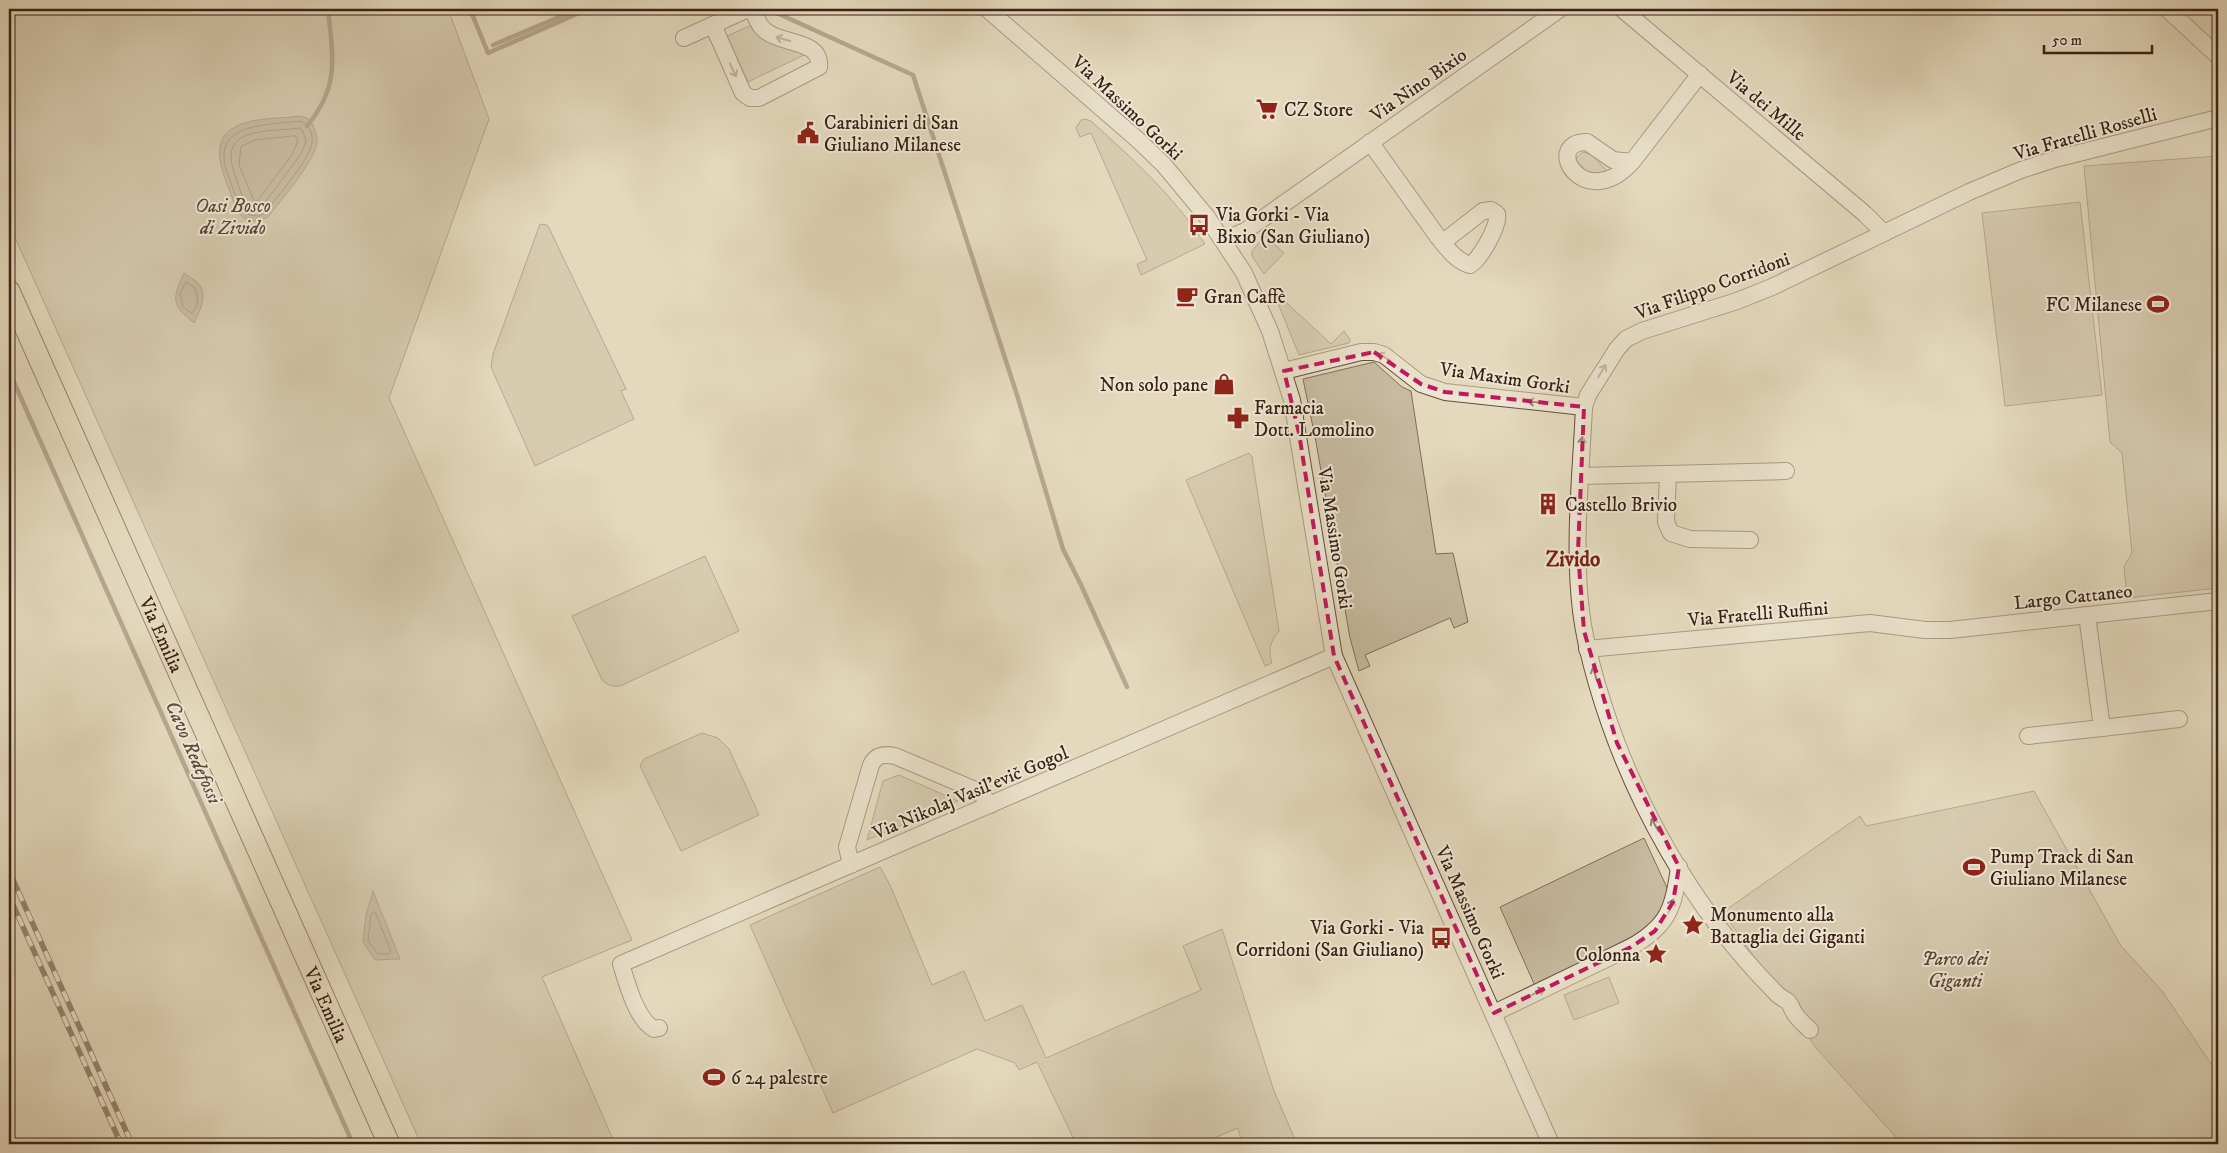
<svg xmlns="http://www.w3.org/2000/svg" width="2227" height="1153" font-family="'IM FELL DW Pica',serif">
<style>
.green{fill:#c7baa0;stroke:#816e5a}
.water{fill:#ab9a84;stroke:#7e6a58}
.lines{fill:none;stroke-linecap:round;stroke-linejoin:round}
.shore{stroke:#735e4c;stroke-width:1}
.stream{stroke:#7e6a58;stroke-width:4.5}
.minor-casing{stroke:#654f3f;stroke-width:18}
.major-casing{stroke:#3b2115;stroke-width:23}
.minor{stroke:#ede6d4;stroke-width:16}
.major{stroke:#e4d9bd;stroke-width:21}
.rail-casing{stroke:#3b2115;stroke-width:5.5}
.rail{stroke:#ede6d4;stroke-width:4;stroke-dasharray:11;stroke-linecap:butt}
.oneway{stroke:#948474}
.marked{fill:none;stroke:#c2185b;stroke-width:4;stroke-dasharray:10 6;stroke-linejoin:round}
.labels{text-anchor:middle;stroke-width:4;stroke-linejoin:round;paint-order:stroke}
.street-label{font-size:19px;fill:#3b2115;stroke:#ede6d4}
.poi-label{font-size:19px;fill:#3b2115;stroke:#ede6d4;text-anchor:start}
.park-label{font-size:19px;font-style:italic;fill:#5e4738;stroke:#ede6d4}
.water-label{font-size:20px;font-style:italic;fill:#624b3c;stroke:#ede6d4}
.quarter-label{font-size:21px;font-weight:bold;fill:#7a1f14;stroke:#ede6d4}
</style>
<rect width="100%" height="100%" fill="#e4d9bd"/>
<filter id="stains"><feTurbulence type="fractalNoise" baseFrequency=".004" numOctaves="4"/><feColorMatrix values="0 0 0 0 .2 0 0 0 0 .09 0 0 0 0 .02 0 0 0 .5 -.17"/></filter>
<radialGradient id="worn" r=".72"><stop offset=".6" stop-color="#630" stop-opacity="0"/><stop offset="1" stop-color="#630" stop-opacity=".3"/></radialGradient>
<g class="green">
<path d="M21,9H448L489,119L389,398L632,940L542,977L615,1144H421L9,224V15Z"/>
<path d="M754,24L808,53L748,82L727,36Z"/>
<path d="M1085,119L1091,121C1133,159 1174,196 1205,244L1141,275L1137,264L1147,260L1091,133L1080,137L1076,128L1081,120Z"/>
<path d="M1583,152L1592,155L1606,170L1603,173L1587,172L1577,161L1576,158Z"/>
<path d="M2218,156V588L2127,598L2124,566L2132,553L2122,453L2110,442L2084,166Z"/>
<path d="M2080,202L2102,395L2005,406L1982,213Z"/>
<path d="M540,224L547,225L549,228L626,389L621,391L634,419L535,466L491,367L493,354Z"/>
<path d="M1265,236L1284,253L1264,274L1252,256V251Z"/>
<path d="M1277,294L1331,344L1344,331L1350,340L1349,343L1299,355L1275,296Z"/>
<path d="M1374,362L1402,387L1411,391L1436,554L1453,553L1468,622L1454,628L1450,618L1365,655L1370,666L1359,671L1350,638L1316,442L1303,379Z"/>
<path d="M1249,453L1252,457L1279,631C1270,641 1268,651 1272,663L1265,666L1186,480Z"/>
<path d="M705,556L739,631L620,686C612,687 608,685 602,680L572,616Z"/>
<path d="M702,733L718,738L729,749L759,815L681,851L640,766L644,759Z"/>
<path d="M899,775L958,801L867,840L883,781Z"/>
<path d="M2034,791L2121,946L2163,992L2211,1064L2218,1071V1144H1902L1816,1048L1723,912L1860,816L1866,826Z"/>
<path d="M1644,838L1669,892L1659,918L1633,936L1535,986L1500,907Z"/>
<path d="M880,867L890,885L932,985L964,971L985,1021L1022,1005L1046,1058L1201,990L1183,946L1222,929L1274,1091L1297,1144H1242L1238,1128L1200,1144H1076L1037,1062L1019,1070L1015,1063L977,1049L833,1113L750,925Z"/>
<path d="M1609,977L1619,1003L1574,1020L1564,995Z"/>
</g>
<g class="water">
<path d="M300,116L309,119C313,125 317,132 317,141C317,159 280,201 268,217C261,220 253,223 246,219C236,214 235,206 232,197C224,176 207,141 235,127C254,117 279,119 300,116Z"/>
<path d="M184,273C188,276 193,279 197,282C209,293 200,311 194,323C171,304 172,300 184,273Z"/>
<path d="M373,891L400,959L375,960L363,942L366,914Z"/>
</g>
<g class="lines">
<g class="shore">
<path d="M300,121L306,124C310,129 313,135 312,142C311,159 276,197 265,213L259,216L249,215C238,207 234,191 229,178C207,122 263,126 300,121Z"/>
<path d="M299,128L303,131L306,141L301,154L261,208L251,209C243,203 239,187 236,178C215,125 265,133 299,128Z"/>
<path d="M295,136L298,141L292,155L257,201H254L239,165L241,146L256,140Z"/>
<path d="M186,282L194,287C199,296 199,305 192,313L183,307L180,294Z"/>
<path d="M375,912L391,951L389,954H378L368,941L371,915Z"/>
</g>
<g class="stream">
<path d="M470,9L488,53L588,9"/>
<path d="M768,9L913,75L1017,395L1063,549L1082,587L1127,687"/>
<path d="M493,45L578,9"/>
<path d="M307,126C340,86 333,57 328,9"/>
<path d="M9,371L353,1144"/>
</g>
<g class="minor-casing">
<g id="minor">
<path d="M987,9L1138,140L1164,165L1207,217L1244,273L1270,331L1292,400L1334,656L1551,1144"/>
<path d="M1622,9L1865,214L1884,233"/>
<path d="M2167,9L2218,56"/>
<path d="M713,25L743,93L750,98H759L819,67C822,40 782,44 767,32C759,27 756,17 752,9"/>
<path d="M684,38L748,9"/>
<path d="M1370,142L1438,237C1447,248 1456,261 1470,265C1480,260 1500,224 1497,214L1491,210L1483,211L1443,242"/>
<path d="M1632,162C1584,215 1541,142 1587,142L1613,160L1632,162L1700,74"/>
<path d="M1224,240L1245,231L1560,9"/>
<path d="M1284,371L1361,352H1374L1384,355L1421,384L1445,392L1584,407"/>
<path d="M1668,474L1666,522L1671,533L1690,539L1750,540"/>
<path d="M1581,476L1786,471"/>
<path d="M2087,615L2102,728L2179,719"/>
<path d="M1587,649L1870,623L1925,630H1950L2218,601"/>
<path d="M2028,736L2102,728"/>
<path d="M851,865L847,847L871,765C876,754 885,754 895,756L980,792L990,805"/>
<path d="M1494,1013L1631,947C1668,926 1674,908 1679,867"/>
<path d="M659,1028L654,1029C636,1019 627,983 621,964L1334,656"/>
<path d="M1810,1030C1805,1025 1799,1020 1795,1014C1792,1010 1791,1004 1787,1001C1783,998 1778,996 1775,992C1692,908 1630,798 1597,684C1590,660 1584,636 1581,611C1573,544 1581,474 1584,407L1588,395L1617,349L1626,339L1642,331L1737,301L1772,287L1969,192L2021,170L2055,159L2218,118"/>
</g>
</g>
<g class="major-casing">
<g id="major">
<path id="s1" d="M9,291L389,1144"/>
</g>
</g>
<use href="#minor" class="minor"/>
<use href="#major" class="major"/>
<g class="rail-casing">
<g id="rail">
<path d="M9,871L132,1144"/>
<path d="M9,896L121,1144"/>
</g>
</g>
<use href="#rail" class="rail"/>
</g>
<defs><path id="oneway-shaft" d="M-6 0H5M1.5-3L5.5 0L1.5 3" fill="none" stroke-width="1.6" stroke-linecap="round" stroke-linejoin="round" transform="scale(1.25)"/></defs>
<g class="oneway">
<use href="#oneway-shaft" transform="translate(783 39) rotate(-164)"/>
<use href="#oneway-shaft" transform="translate(733 70) rotate(65)"/>
<use href="#oneway-shaft" transform="translate(1384 357) rotate(-150)"/>
<use href="#oneway-shaft" transform="translate(1602 371) rotate(-59)"/>
<use href="#oneway-shaft" transform="translate(1535 402) rotate(-174)"/>
<use href="#oneway-shaft" transform="translate(1582 444) rotate(-87)"/>
<use href="#oneway-shaft" transform="translate(1595 674) rotate(-106)"/>
<use href="#oneway-shaft" transform="translate(1655 825) rotate(-119)"/>
<use href="#oneway-shaft" transform="translate(1671 906) rotate(-69)"/>
<use href="#oneway-shaft" transform="translate(1538 992) rotate(-26)"/>
</g>
<path d="M0 0H2227V1153H0ZM1374,352L1421,384L1445,392L1584,407L1578,552L1584,631L1617,743L1679,867L1673,902L1655,931L1631,947L1494,1013L1334,656L1299,433L1284,371Z" fill="#e4d9bd" fill-opacity=".55" fill-rule="evenodd"/>
<path class="marked" d="M1374,352L1421,384L1445,392L1584,407L1578,552L1584,631L1617,743L1679,867L1673,902L1655,931L1631,947L1494,1013L1334,656L1299,433L1284,371Z"/>
<defs>
<g id="supermarket-bare" transform="scale(1.725)"><path d="M-6-5.5h2.5l.6 2H6L4.5 2H-2.5L-4.4-4H-6ZM-1.5 3.2a1.3 1.3 0 1 0 .1 0ZM3 3.2a1.3 1.3 0 1 0 .1 0Z" fill="#8f2418" stroke="#ede6d4" stroke-width="2.5" paint-order="stroke"/></g>
<g id="civic-bare" transform="scale(1.725)"><path d="M-.6-6.5H3V-4.5H.6V-3L4-1V1h2V6H-6V1h2V-1L-.6-3ZM-1.2 2.5V6h2.4V2.5Z" fill="#8f2418" stroke="#ede6d4" stroke-width="2.5" paint-order="stroke"/></g>
<g id="bus-bare" transform="scale(1.725)"><path d="M-5-6H5V4H4V6H2V4H-2V6H-4V4H-5ZM-3.5-4V0h7V-4ZM-3.5 1.2v1.5H-2V1.2ZM2 1.2v1.5H3.5V1.2Z" fill="#8f2418" stroke="#ede6d4" stroke-width="2.5" paint-order="stroke"/></g>
<g id="cafe-bare" transform="scale(1.725)"><path d="M-5.5-4.5H6V0H3Q3 3.5 0 3.5H-2.5Q-5.5 3.5-5.5 0ZM3-3.2v2h1.7v-2ZM-6 4.5H4V6H-6Z" fill="#8f2418" stroke="#ede6d4" stroke-width="2.5" paint-order="stroke"/></g>
<g id="stadium-bare" transform="scale(1.725)"><path d="M0-5a6.5 5 0 1 0 0 10a6.5 5 0 1 0 0-10ZM-3.5-1.8h7v3.6h-7Z" fill="#8f2418" stroke="#ede6d4" stroke-width="2.5" paint-order="stroke"/></g>
<g id="shop-bare" transform="scale(1.725)"><path d="M-5-2.5h2.3a2.7 3.5 0 0 1 5.4 0H5L5.5 6h-11ZM-1.5-2.5h3a1.5 2.3 0 0 0-3 0Z" fill="#8f2418" stroke="#ede6d4" stroke-width="2.5" paint-order="stroke"/></g>
<g id="pharmacy-bare" transform="scale(1.725)"><path d="M-2-6h4v4h4v4h-4v4h-4v-4h-4v-4h4Z" fill="#8f2418" stroke="#ede6d4" stroke-width="2.5" paint-order="stroke"/></g>
<g id="building-bare" transform="scale(1.725)"><path d="M-4-6H4V6H1V3H-1V6H-4ZM-2.5-4.3h1.7v1.8h-1.7ZM.8-4.3h1.7v1.8H.8ZM-2.5-1h1.7V.8h-1.7ZM.8-1h1.7V.8H.8Z" fill="#8f2418" stroke="#ede6d4" stroke-width="2.5" paint-order="stroke"/></g>
<g id="sight-bare" transform="scale(1.725)"><path d="M0-6L1.8-2.2L6-1.7L2.9 1.2L3.7 5.4L0 3.3L-3.7 5.4L-2.9 1.2L-6-1.7L-1.8-2.2Z" fill="#8f2418" stroke="#ede6d4" stroke-width="2.5" paint-order="stroke"/></g>
</defs>
<g fill-rule="evenodd">
<use href="#supermarket-bare" x="1267" y="109"/>
<use href="#civic-bare" x="808" y="133"/>
<use href="#bus-bare" x="1199" y="225"/>
<use href="#cafe-bare" x="1187" y="296"/>
<use href="#stadium-bare" x="2158" y="304"/>
<use href="#shop-bare" x="1224" y="384"/>
<use href="#pharmacy-bare" x="1238" y="418"/>
<use href="#building-bare" x="1548" y="504"/>
<use href="#stadium-bare" x="1974" y="867"/>
<use href="#sight-bare" x="1693" y="925"/>
<use href="#bus-bare" x="1441" y="938"/>
<use href="#sight-bare" x="1656" y="954"/>
<use href="#stadium-bare" x="714" y="1077"/>
</g>
<g class="labels">
<g class="street-label">
<text transform="translate(1418 84) rotate(-35)" y="7">Via Nino Bixio</text>
<text transform="translate(1767 105) rotate(40)" y="7">Via dei Mille</text>
<text transform="translate(1128 107) rotate(43)" y="7">Via Massimo Gorki</text>
<text transform="translate(2085 133) rotate(-16)" y="7">Via Fratelli Rosselli</text>
<text transform="translate(1712 285) rotate(-20)" y="7">Via Filippo Corridoni</text>
<text transform="translate(1505 377) rotate(8)" y="7">Via Maxim Gorki</text>
<text transform="translate(1336 538) rotate(81)" y="7">Via Massimo Gorki</text>
<text transform="translate(2073 596) rotate(-6)" y="7">Largo Cattaneo</text>
<text transform="translate(1758 613) rotate(-5)" y="7">Via Fratelli Ruffini</text>
<text dy="7" stroke="none"><textPath href="#s1" startOffset="376">Via Emilia</textPath></text>
<text transform="translate(970 792) rotate(-23)" y="7">Via Nikolaj Vasil'evič Gogol</text>
<text transform="translate(1471 912) rotate(66)" y="7">Via Massimo Gorki</text>
<text dy="7" stroke="none"><textPath href="#s1" startOffset="781">Via Emilia</textPath></text>
</g>
<g class="poi-label">
<text x="1284" y="116">CZ Store</text>
<text x="824" y="129">Carabinieri di San<tspan x="824" dy="22">Giuliano Milanese</tspan></text>
<text x="1216" y="221">Via Gorki - Via<tspan x="1216" dy="22">Bixio (San Giuliano)</tspan></text>
<text x="1204" y="303">Gran Caffè</text>
<text x="2142" y="311" text-anchor="end">FC Milanese</text>
<text x="1208" y="391" text-anchor="end">Non solo pane</text>
<text x="1254" y="414">Farmacia<tspan x="1254" dy="22">Dott. Lomolino</tspan></text>
<text x="1565" y="511">Castello Brivio</text>
<text x="1990" y="863">Pump Track di San<tspan x="1990" dy="22">Giuliano Milanese</tspan></text>
<text x="1710" y="921">Monumento alla<tspan x="1710" dy="22">Battaglia dei Giganti</tspan></text>
<text x="1424" y="934" text-anchor="end">Via Gorki - Via<tspan x="1424" dy="22">Corridoni (San Giuliano)</tspan></text>
<text x="1640" y="961" text-anchor="end">Colonna</text>
<text x="731" y="1084">6 24 palestre</text>
</g>
<g class="park-label">
<text x="233" y="212">Oasi Bosco<tspan x="233" dy="22">di Zivido</tspan></text>
<text x="1955" y="965">Parco dei<tspan x="1955" dy="22">Giganti</tspan></text>
</g>
<g class="water-label">
<text transform="translate(194 752) rotate(66)" y="7">Cavo Redefossi</text>
</g>
<g class="quarter-label">
<text x="1573" y="566">Zivido</text>
</g>
</g>
<rect width="2227" height="1153" fill="none" stroke="#e4d9bd" stroke-width="30"/>
<rect x="10" y="10" width="2207" height="1133" fill="none" stroke="#3b2115" stroke-width="2.5"/>
<rect x="15" y="15" width="2197" height="1123" fill="none" stroke="#3b2115"/>
<path d="M2044 45v8h108v-8" fill="none" stroke="#3b2115" stroke-width="2.5"/>
<text x="2052" y="45" font-size="15" fill="#3b2115" stroke="#ede6d4" stroke-width="4" paint-order="stroke">50 m</text>
<rect width="100%" height="100%" filter="url(#stains)"/>
<rect width="100%" height="100%" fill="url(#worn)"/>
</svg>
